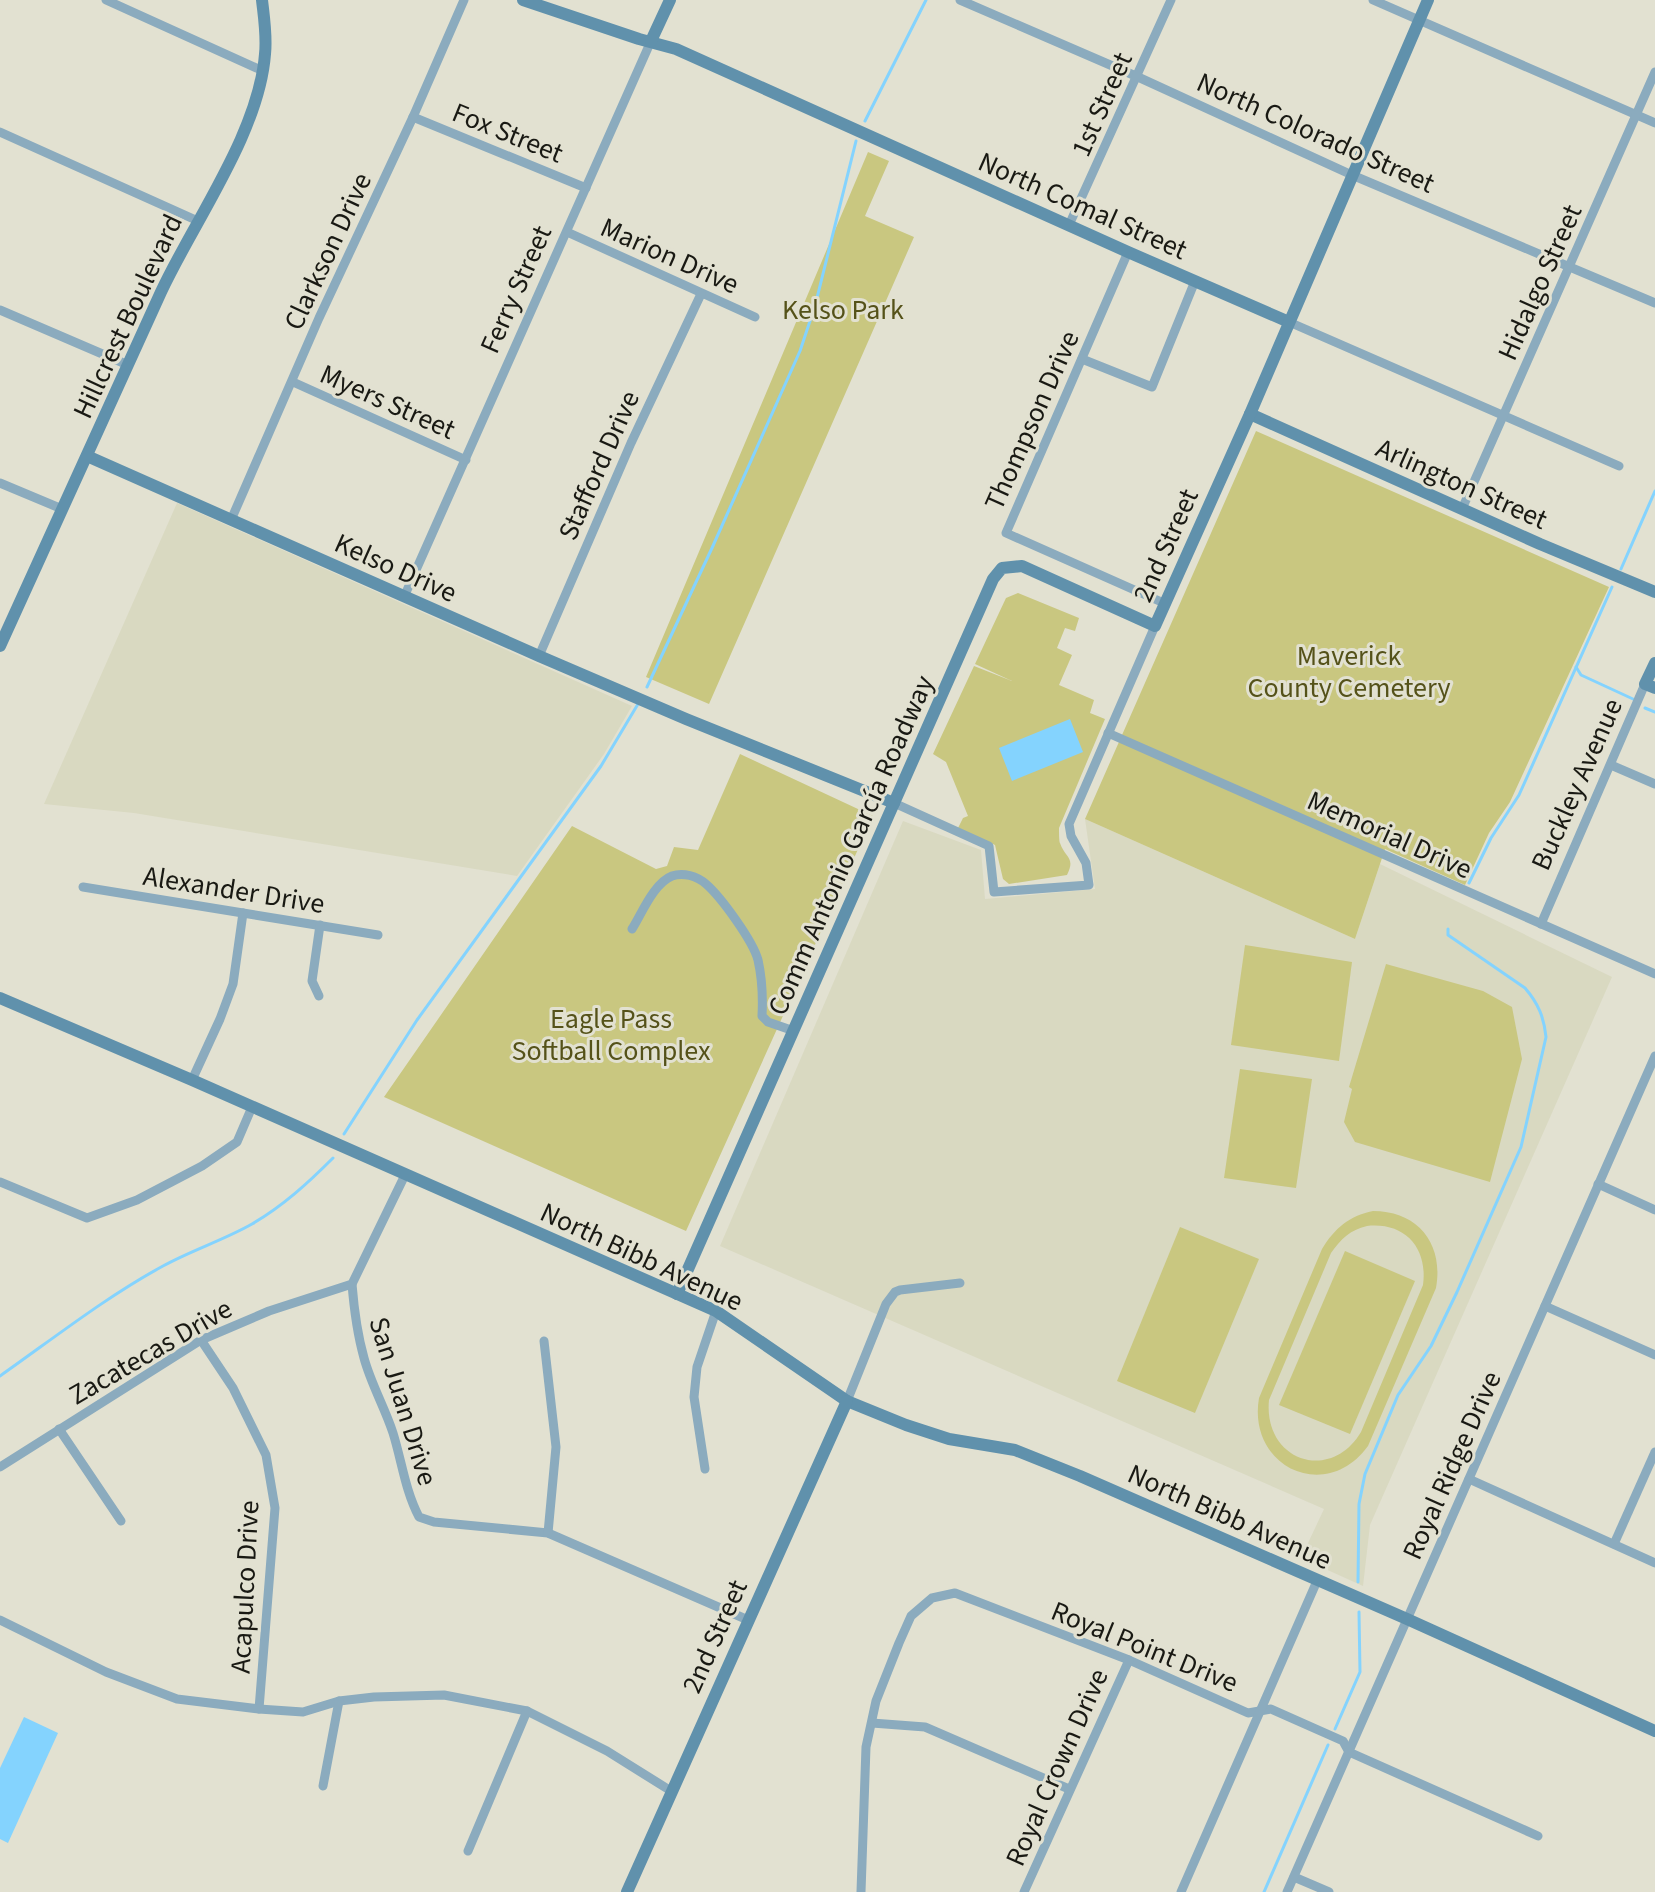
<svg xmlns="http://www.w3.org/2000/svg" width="1655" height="1892" font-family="'Source Sans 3',sans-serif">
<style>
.built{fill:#d9d9c1}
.green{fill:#c9c780;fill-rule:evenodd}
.water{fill:#84d3fe}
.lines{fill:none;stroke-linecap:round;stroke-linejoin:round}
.stream{stroke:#84d3fe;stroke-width:3}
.street{stroke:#8babbe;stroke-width:9}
.secondary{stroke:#6091ac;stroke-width:12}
.labels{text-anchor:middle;stroke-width:6;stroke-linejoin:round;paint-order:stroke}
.street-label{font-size:28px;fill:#191913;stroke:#e2e1d1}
.park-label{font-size:28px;fill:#555219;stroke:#e2e1d1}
</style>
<rect width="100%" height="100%" fill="#e2e1d1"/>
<g class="built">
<path d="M177,503L632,706L604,754L517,876L134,813L44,804Z"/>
<path d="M1085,819L1355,939L1380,864L1612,977L1370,1525L1363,1586L1301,1558L1324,1509L720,1246L903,821L981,850L985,899L1095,889Z"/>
</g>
<g class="green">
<path d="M868,152L889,161L865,216L914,237L709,704L646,677Z"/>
<path d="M1256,431L1609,587L1510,802L1489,833L1465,885L1385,849L1355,939L1085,819Z"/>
<path d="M1018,593L1079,618L1075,631L1065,628L1057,648L1072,655L1059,685L1094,700L1090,713L1105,719L1059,828C1059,830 1059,842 1060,843C1065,858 1076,857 1067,875L1009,884L1003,879L995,845L958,828L963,818L968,816L946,762L933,754L974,666L1012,681L975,664L1006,598Z"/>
<path d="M740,754L873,816L686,1231L384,1097L572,826L656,869L667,866L674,847L698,850Z"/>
<path d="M1245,945L1352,962L1339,1061L1231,1045Z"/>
<path d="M1386,964L1483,991L1512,1007L1522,1059L1490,1182L1355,1142L1344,1122L1352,1089L1349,1087Z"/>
<path d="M1240,1069L1312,1079L1296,1188L1224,1178Z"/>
<path d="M1373,1211C1418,1211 1444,1244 1436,1288L1368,1446C1326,1504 1247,1467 1259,1398L1322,1249C1335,1228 1349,1216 1373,1211ZM1367,1226C1405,1222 1428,1248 1423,1285L1361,1432C1330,1484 1263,1460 1269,1400L1331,1253C1341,1239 1350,1230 1367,1226Z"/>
<path d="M1180,1227L1259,1259L1195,1413L1117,1381Z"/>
<path d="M1345,1251L1415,1281L1350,1434L1279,1405Z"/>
</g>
<g class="water">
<path d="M1070,719L1083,752L1012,781L999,748Z"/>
<path d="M24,1717L58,1733L8,1843L0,1839V1768Z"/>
</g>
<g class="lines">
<g class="stream">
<path d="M865,121L926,0"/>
<path d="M1621,569L1655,491"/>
<path d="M1576,667L1581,675L1633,699"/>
<path d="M647,687L712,548L800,351L815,306L856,141"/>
<path d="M1645,708L1655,712"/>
<path d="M1469,883L1491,838L1519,795L1612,587"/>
<path d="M344,1134L417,1020L601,766L638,704"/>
<path d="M0,1376C54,1338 106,1297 163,1266C192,1250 224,1240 252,1224C283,1206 308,1183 333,1158"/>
<path d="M1358,1582L1359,1504L1365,1474L1398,1395L1431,1346L1457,1292L1521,1147L1546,1037C1544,1017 1538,1003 1525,988L1448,935V929"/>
<path d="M1335,1729L1360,1672L1359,1612"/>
<path d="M1264,1892L1328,1745"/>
</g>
<g class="street">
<path d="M106,0L263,71"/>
<path d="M960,0L1138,77L1352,175L1655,303"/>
<path d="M1373,0L1655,123"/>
<path d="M413,117L586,188"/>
<path d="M0,132L198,221"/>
<path d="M1069,225L1171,0"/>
<path d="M567,232L755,317"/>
<path d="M1128,252L1006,533L1166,604"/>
<path d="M0,310L128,365"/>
<path d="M1289,322L1619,466"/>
<path d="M1082,359L1152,387L1195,281"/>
<path d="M293,382L466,460"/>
<path d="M0,483L62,509"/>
<path d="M1462,509L1655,72"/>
<path d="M231,520L319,318L413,117L464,0"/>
<path d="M404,597L651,41"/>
<path d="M539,656L631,443L701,294"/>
<path d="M1108,733L1655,974"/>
<path d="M1611,765L1655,784"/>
<path d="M894,803L989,846L994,892L1089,885L1086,863L1071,836L1069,824L1155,626"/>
<path d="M83,887L378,935"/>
<path d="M1541,924L1645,684"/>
<path d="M632,929C642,913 654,883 672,876C683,872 697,876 706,884C721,897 753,941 758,960C762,978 763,997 762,1016L768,1022L794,1031"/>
<path d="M319,996L312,981L320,925"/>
<path d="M192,1080L220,1019L233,984L243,913"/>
<path d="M0,1182L87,1218L137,1200L202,1166L237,1142L252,1107"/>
<path d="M1598,1184L1655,1210"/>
<path d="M352,1284C354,1309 357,1333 364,1358C371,1384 385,1408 393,1433C402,1462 405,1490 419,1517L434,1522L548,1533L748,1620"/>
<path d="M1545,1306L1655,1355"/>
<path d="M201,1340L233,1388L266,1455L275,1508L259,1709"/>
<path d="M544,1341L556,1447L548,1533"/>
<path d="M847,1401L886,1304L895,1292L900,1290L960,1283"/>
<path d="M59,1429L121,1521"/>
<path d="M0,1467L201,1340L269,1311L352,1284L405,1175"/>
<path d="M705,1469L694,1397L697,1367L716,1311"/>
<path d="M1469,1479L1655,1563"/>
<path d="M1614,1544L1655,1452"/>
<path d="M0,1620L106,1672L177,1699L259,1709L303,1712L339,1701L374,1697L444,1695L527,1711L607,1751L671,1791"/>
<path d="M872,1723L925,1727L1069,1789"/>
<path d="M323,1786L339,1701"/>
<path d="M468,1851L527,1711"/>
<path d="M1294,1877L1329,1892"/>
<path d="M861,1892L866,1747L876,1701L899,1643L911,1616L932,1598L955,1593L1129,1660L1248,1713L1271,1709L1343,1741L1349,1752L1538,1836"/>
<path d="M1024,1892L1129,1660"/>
<path d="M1181,1892L1317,1581"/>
<path d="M1287,1892L1655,1056"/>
</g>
<g class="secondary">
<path d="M523,0L639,39L676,49L1128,252L1289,322"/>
<path d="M651,41L670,0"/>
<path d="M1250,414L1540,544L1655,592"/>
<path d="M87,456L539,656L686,719L894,803"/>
<path d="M0,646C54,528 107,410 161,292C194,221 259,133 265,54C267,36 264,18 262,0"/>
<path d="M1655,663L1645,684L1655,688"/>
<path d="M0,998L192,1080L716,1311L847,1401L906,1425L949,1439L1015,1450L1080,1476L1407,1619L1655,1731"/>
<path d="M677,1294L993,579L1002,568L1022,566L1155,626L1250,414L1428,0"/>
<path d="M627,1892L847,1401"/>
</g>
</g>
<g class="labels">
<g class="street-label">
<text transform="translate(1101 104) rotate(-66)" y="10">1st Street</text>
<text transform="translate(508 132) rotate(22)" y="10">Fox Street</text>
<text transform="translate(1316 132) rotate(24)" y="10">North Colorado Street</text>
<text transform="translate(1083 205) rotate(24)" y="10">North Comal Street</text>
<text transform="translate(327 251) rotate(-65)" y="10">Clarkson Drive</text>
<text transform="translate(670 255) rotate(24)" y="10">Marion Drive</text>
<text transform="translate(1539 282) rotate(-66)" y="10">Hidalgo Street</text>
<text transform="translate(515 289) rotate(-66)" y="10">Ferry Street</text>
<text transform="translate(127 316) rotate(-65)" y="10">Hillcrest Boulevard</text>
<text transform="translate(388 401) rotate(24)" y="10">Myers Street</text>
<text transform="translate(1031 420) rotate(-66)" y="10">Thompson Drive</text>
<text transform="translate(598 465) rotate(-66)" y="10">Stafford Drive</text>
<text transform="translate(1462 483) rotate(24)" y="10">Arlington Street</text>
<text transform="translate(1165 545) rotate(-66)" y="10">2nd Street</text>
<text transform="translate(396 567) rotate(24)" y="10">Kelso Drive</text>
<text transform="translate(1576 784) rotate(-66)" y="10">Buckley Avenue</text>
<text transform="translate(1390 834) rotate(24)" y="10">Memorial Drive</text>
<text transform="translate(850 845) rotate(-66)" y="10">Comm Antonio García Roadway</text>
<text transform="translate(234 889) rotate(9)" y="10">Alexander Drive</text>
<text transform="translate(642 1256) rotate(25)" y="10">North Bibb Avenue</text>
<text transform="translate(150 1351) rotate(-30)" y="10">Zacatecas Drive</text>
<text transform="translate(404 1401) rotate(73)" y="10">San Juan Drive</text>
<text transform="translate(1451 1465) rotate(-66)" y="10">Royal Ridge Drive</text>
<text transform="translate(1230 1516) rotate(24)" y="10">North Bibb Avenue</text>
<text transform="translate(244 1587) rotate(-87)" y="10">Acapulco Drive</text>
<text transform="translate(714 1636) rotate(-66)" y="10">2nd Street</text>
<text transform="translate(1145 1646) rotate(22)" y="10">Royal Point Drive</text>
<text transform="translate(1056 1767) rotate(-66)" y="10">Royal Crown Drive</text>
</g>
<g class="park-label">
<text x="843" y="319">Kelso Park</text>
<text x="1349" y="665">Maverick<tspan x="1349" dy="32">County Cemetery</tspan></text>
<text x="611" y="1028">Eagle Pass<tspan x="611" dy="32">Softball Complex</tspan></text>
</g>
</g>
</svg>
